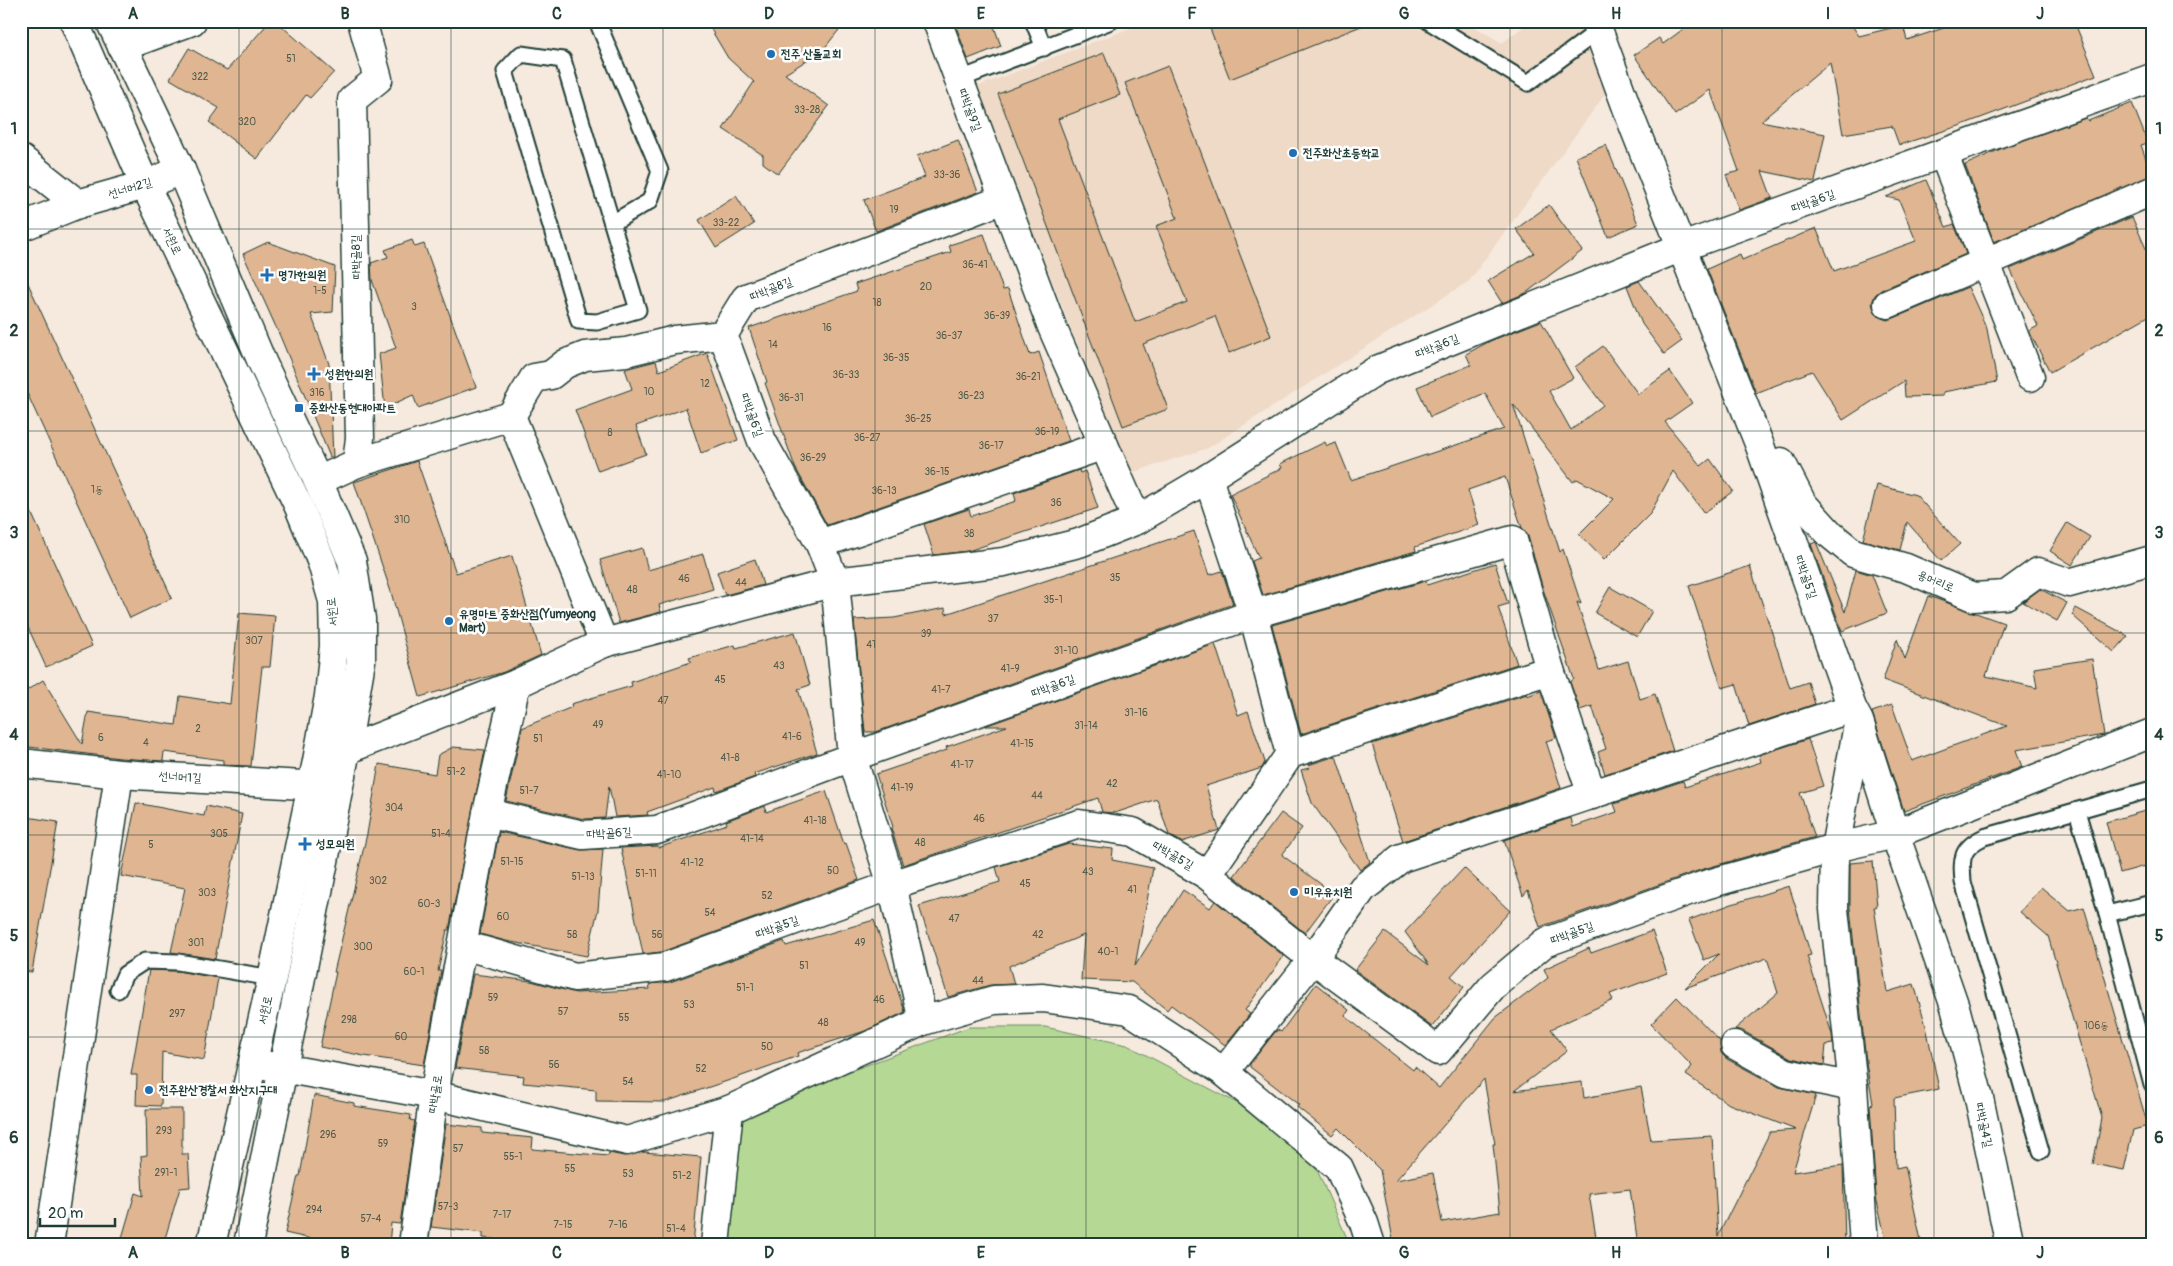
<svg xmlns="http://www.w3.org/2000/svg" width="2173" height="1266" font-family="Pangolin,'Poor Story',sans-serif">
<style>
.built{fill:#efd9c7}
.green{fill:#b5d994;stroke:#6a8b64}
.building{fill:#e0b591;stroke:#1f3d34;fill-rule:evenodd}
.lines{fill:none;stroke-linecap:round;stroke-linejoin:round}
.lane-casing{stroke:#1f3d34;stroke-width:19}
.street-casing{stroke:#1f3d34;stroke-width:31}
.secondary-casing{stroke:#1f3d34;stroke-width:31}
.lane{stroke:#fff;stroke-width:15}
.street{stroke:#fff;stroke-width:28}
.secondary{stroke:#fff;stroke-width:28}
.grid{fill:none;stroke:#1f3d34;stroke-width:1;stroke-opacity:0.55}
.poi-dot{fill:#1f6fb2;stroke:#fff;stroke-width:2}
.labels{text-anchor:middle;stroke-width:5;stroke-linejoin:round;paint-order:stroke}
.number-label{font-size:10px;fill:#4f5b4b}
.poi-label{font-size:12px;font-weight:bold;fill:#1f3d34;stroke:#fff;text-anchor:start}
.street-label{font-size:12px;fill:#1f3d34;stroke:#fff}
.neatline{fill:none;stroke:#1f3d34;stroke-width:2}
.grid-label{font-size:16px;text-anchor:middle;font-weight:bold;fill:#1f3d34}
</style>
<rect width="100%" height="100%" fill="#f6e9de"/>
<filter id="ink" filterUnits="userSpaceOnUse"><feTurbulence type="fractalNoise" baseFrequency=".02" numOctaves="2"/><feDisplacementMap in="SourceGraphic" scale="10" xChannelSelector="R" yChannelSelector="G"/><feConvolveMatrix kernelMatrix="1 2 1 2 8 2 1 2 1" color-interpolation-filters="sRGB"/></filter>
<g filter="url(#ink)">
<path class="built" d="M1149,21H1465L1502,43L1531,21H1595L1616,79L1469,281L1208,448L1128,474L976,87Z"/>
<path class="green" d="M969,1027H1045L1127,1045L1239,1104L1314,1163L1350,1245H724L740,1112Z"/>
<g class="building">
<path d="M270,21H276L334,72L310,98L306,95L257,159L209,122L219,108L170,79L189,48L227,70Z"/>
<path d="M706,21H846L823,50L785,74L829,106L778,174L763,163V155L723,129L754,82L728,58Z"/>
<path d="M954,21H992L1001,46L968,59Z"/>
<path d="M1207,21H1371V22L1230,79Z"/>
<path d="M1694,21H1849L1859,36L1903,25L1907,40L1965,21H2074L2096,75L1959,126L1899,145L1892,126L1843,134L1830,63L1761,121L1825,134L1815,182L1762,171L1772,198L1739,210L1726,175L1739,171L1710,90L1675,115L1634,55L1659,38L1663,44Z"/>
<path d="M1104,53L1120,95L1058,119L1135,322L1187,302L1156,226L1177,218L1125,83L1168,66L1271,336L1229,353L1215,316L1143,344L1168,409L1123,426L998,94Z"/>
<path d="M2132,103L2148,143L2141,145L2152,176L1994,242L1965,165L2005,147L2086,118L2088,121Z"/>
<path d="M958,140L978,192L876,231L864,200L925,177L917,156Z"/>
<path d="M1606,145L1638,224L1608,237L1576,157Z"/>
<path d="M1926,180L1946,227L1954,224L1966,254L1881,290L1875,295L1872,303L1874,310L1879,317L1887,320L1894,318L1968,287L1987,329L1997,382L1943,392V396L1905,397L1904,381L1843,420L1812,371L1756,393L1707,269L1740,254L1742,260L1816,228L1834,271L1916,241L1899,200L1886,197Z"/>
<path d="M736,196L754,224L716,248L699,220Z"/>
<path d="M1549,205L1582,251L1526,293L1502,303L1488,281L1534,253L1516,229Z"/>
<path d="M2132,217L2152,262V314L2050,372L2029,331L2038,326L2010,269Z"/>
<path d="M984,234L1003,290L1008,289L1030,355L1039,352L1069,441L827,525L795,467L765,383L767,382L749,328L857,291L855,284L951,252L949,245Z"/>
<path d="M412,240L415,247L424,244L476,387L418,408L413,395L385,408L379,354L396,348L372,280L371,263L388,257L385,250Z"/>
<path d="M268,242L335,267L333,312L311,314L329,364L333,457H330L280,336L243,254Z"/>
<path d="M21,268L172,598L130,618L21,380Z"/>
<path d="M1639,281L1682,341L1664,354L1642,324L1627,286Z"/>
<path d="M1541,321L1573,378L1549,391L1571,430L1603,405L1575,367L1603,346L1638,394L1670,371L1692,403L1665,422L1701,466L1710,459L1733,491L1704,513L1673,471L1650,514L1604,560L1579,534L1614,499L1577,479L1573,482L1513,404L1560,552L1563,549L1581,604L1577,602L1599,670L1628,661L1640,699L1655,694L1673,751L1605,774L1598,752L1606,749L1592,706L1580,710L1570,682L1574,679L1543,589L1528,536L1522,528L1505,477L1468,490L1479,525L1415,547L1416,551L1263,595L1252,561L1259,558L1230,494L1282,468L1280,464L1325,442L1327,446L1336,443L1351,480L1504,429L1485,393L1430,417L1417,387L1471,365L1466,354L1490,341Z"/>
<path d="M707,353L738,440L701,453L686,408L636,426L646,454L598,471L575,410L632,389L625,369L656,361L659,371Z"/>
<path d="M417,461L456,573L512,556L541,655L504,672L420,697L391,592L354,482Z"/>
<path d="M1079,470L1080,473L1085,471L1098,508L968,551L934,555L924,524L969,509L971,516L1016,501L1014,493Z"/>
<path d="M1877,485L1916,495L1960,544L1941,561L1907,522L1900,550L1863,540Z"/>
<path d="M21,490L92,646L46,667L21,612Z"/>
<path d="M2067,523L2090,537L2072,565L2050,551Z"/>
<path d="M1194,531L1209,575L1222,571L1233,604L876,732H865L854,620L894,618L945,608L946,614Z"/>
<path d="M1816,542L1845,612L1856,570L1872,575L1887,613L1842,631L1811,544Z"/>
<path d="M642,548L648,570L703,554L713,589L659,605L661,612L619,623L600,560Z"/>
<path d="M755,559L763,585L725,595L717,572Z"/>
<path d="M1495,563L1508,604L1498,607L1517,664L1301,734L1272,625L1426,581L1427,585Z"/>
<path d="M1750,566L1790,688L1808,682L1815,704L1749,726L1736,684L1722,688L1689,586Z"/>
<path d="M1610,587L1652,611L1637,637L1595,613Z"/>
<path d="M2040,589L2067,603L2057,621L2023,602Z"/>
<path d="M1928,596L2004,623L1986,676L2037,688L2034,668L2092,659L2104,735L2016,750L2022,767L1904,811L1872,712L1892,705L1912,761L2007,726L1883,680L1897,639L1905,659Z"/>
<path d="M2076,608L2128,636L2114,652L2072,615Z"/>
<path d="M239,613L275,616L270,667H262L251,766L223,765V760L164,752L163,761L120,758L21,746V694L43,680L82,744L88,712L176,725L180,696L230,704Z"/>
<path d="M795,632L810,685L798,689L817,753L754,774L755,777L716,791L715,787L647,812L648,815L615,817L609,786L605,818L584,819L506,801L522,728L572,707L571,704L632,686L631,682L691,662L689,658L735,645L736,648Z"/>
<path d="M1215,644L1238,715L1248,711L1265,762L1262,768L1206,786L1219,830L1182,842L1169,835L1157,799L1115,813L1102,812L1098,798L903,865L891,828L893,827L876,774L947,750L946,747L1007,726H985Z"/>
<path d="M1541,691L1556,738L1546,741L1561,788L1403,841L1372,744L1527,694V696Z"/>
<path d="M1808,739L1823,786L1800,793L1815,837L1700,870L1540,927L1528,890L1523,896L1504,840L1571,818L1573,827L1617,812L1614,804L1683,781L1685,787L1761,762L1759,755Z"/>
<path d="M453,747L485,750L449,930H447L438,971H441L424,1065L364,1056L320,1047L336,972H334L367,834L379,764L435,774L438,755Z"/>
<path d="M1336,756L1370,862L1360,870L1312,803L1301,770L1309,768L1308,765Z"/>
<path d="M826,791L844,844L846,843L859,880L661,952L643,954L621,848L658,846V848L727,824L726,821L765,806L766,812Z"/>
<path d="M136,803L204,816L206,806L242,814L215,959L171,952L185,888L121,876Z"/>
<path d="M2152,809V864L2120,873L2106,822Z"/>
<path d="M1281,813L1302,828L1282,855L1334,894L1305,933L1234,876Z"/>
<path d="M21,816L58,822L32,972L21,971Z"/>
<path d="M499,832L580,850L603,849L598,910L587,956L506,941L480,934Z"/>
<path d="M1069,844L1113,849L1112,860L1153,868L1135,966L1183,890L1210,908L1215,901L1284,956L1245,1010L1250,1014L1225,1045L1171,1005L1167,1010L1132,982L1081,980L1084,935L1009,966L1014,984L990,985L948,997L919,906L1000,882L996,867Z"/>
<path d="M1873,861L1877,907H1874L1887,992L1914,984L1926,1026L1939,1089L1894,1098L1896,1168L1905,1166L1922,1245H1887L1876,1197L1870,1105L1873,1104L1866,1062L1850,908V863Z"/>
<path d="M1464,868L1510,911L1451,976L1464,987L1432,1027L1355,970L1385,932L1429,965L1405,932Z"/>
<path d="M1789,886L1811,955L1807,956L1832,1034L1833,1044L1826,1045L1824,1065L1791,1058L1743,1031L1735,1029L1778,993L1767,958L1685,988L1719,954L1704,960L1689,920L1729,905Z"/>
<path d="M2041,887L2070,911L2084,907L2148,1126L2133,1130L2124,1170L2093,1164L2102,1118L2048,936L2020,912Z"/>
<path d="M874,920L905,1012L865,1031L797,1053L798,1056L736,1078L665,1102L596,1101V1090L523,1083L524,1076L455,1068L473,974L531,981L576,993L650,989L649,984L670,982L784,941L786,946Z"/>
<path d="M1652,931L1667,973L1610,994L1613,1000L1551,1029L1567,1051L1514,1091L1582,1082L1584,1098L1641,1087L1651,1140L1712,1136L1718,1236L1770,1132L1796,1130L1729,1104L1686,1075L1692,1066L1651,1024L1677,997L1720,1041L1721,1053L1727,1059L1779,1087L1816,1095L1793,1172L1843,1165L1845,1245H1638L1630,1189L1589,1194L1596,1237L1548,1245H1394L1380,1170L1338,1128L1332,1135L1297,1107L1299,1105L1250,1067V1064L1275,1032L1278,1030L1281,1032L1316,984L1349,1010L1345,1016L1413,1070L1415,1067L1439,1088L1495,1018L1548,978L1544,969L1589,948L1591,953ZM1484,1079L1495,1144H1493L1500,1212L1442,1222L1433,1173L1396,1180Z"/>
<path d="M149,970L177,971L218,978L204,1060L162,1052L161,1106L136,1105L137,1075H131Z"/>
<path d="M314,1095L354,1103V1106L411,1115L410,1120L415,1121L400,1224L391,1223L389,1245H339L285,1233L298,1176H300Z"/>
<path d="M146,1109H182V1154H188L190,1187L180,1188L163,1245H120L135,1193L143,1196L141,1156L147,1155Z"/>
<path d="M446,1124L482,1128V1133L533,1138L532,1149L608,1156L609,1153L624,1156L644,1152L701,1157L693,1245H544L483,1238V1233L431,1227Z"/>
</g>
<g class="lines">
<g class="lane-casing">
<g id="lane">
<path d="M597,21L660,171L650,201L612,223"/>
<path d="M1033,21L1044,48"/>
<path d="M1428,21L1528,83L1598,31"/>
<path d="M521,54L563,60L638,310L597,322L579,321L505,71Z"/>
<path d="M958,80L1111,21"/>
<path d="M2077,811L2107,914L2152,1085"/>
<path d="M2107,914L2152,903"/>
<path d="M118,990L125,974L145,961L178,962L272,978"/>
<path d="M2041,1151L1963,882C1961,858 1961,848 1984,837L2152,789"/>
</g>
</g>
<g class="street-casing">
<g id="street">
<path d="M937,21L1052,327L1137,520"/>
<path d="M1595,21L1634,127L1760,446L1852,708L1859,721L1895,834L1955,1007L1979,1098L2010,1245"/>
<path d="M122,47L192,21"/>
<path d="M1944,155L2030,377"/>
<path d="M21,159L78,204"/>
<path d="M21,227L78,204L145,185L181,170"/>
<path d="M1888,304L2152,191"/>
<path d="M723,335L762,441L820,544L835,582L852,757L892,885L923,1021"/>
<path d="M511,416L534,378L551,375L565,364L585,356L626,352L675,340L723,335L746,298L1004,199"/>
<path d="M1781,462L1802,503L1831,535L1853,553L1906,568L1973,597L2006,595L2038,572L2069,583L2152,560"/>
<path d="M357,463L511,416L604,643"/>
<path d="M1208,478L1253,614L1290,754"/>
<path d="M318,481L357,463L360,438L352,100L378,79L362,21"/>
<path d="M820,544L1104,445"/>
<path d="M1550,670L1592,795"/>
<path d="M1858,725L1835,848L1834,909L1853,1087L1864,1245"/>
<path d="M325,758L516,684L604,643L835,582L1004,562L1079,543L1137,520L1208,478L1377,370L1682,247L2152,78"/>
<path d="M21,763L119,774L336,787"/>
<path d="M487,813L583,835L657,830L852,757L1253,614L1513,540L1550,670L1290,754L1207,875"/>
<path d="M463,945L575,977L665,967L892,885L1079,824L1133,832L1207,875L1313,959L1438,1051L1493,986L1544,943L1705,885L1835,848L1895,834L2152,733"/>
<path d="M1735,1045L1786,1073L1853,1087"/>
<path d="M253,1063L434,1095L627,1141L729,1110L923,1021L994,1000L1043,998L1129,1010L1224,1072L1339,1168L1364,1223L1371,1245"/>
<path d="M1224,1072L1313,959L1363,888L1401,858L1852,708"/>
<path d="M49,1245L119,774"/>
<path d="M413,1245L434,1095L487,813L516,684"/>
<path d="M715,1245L729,1110"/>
</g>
</g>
<g class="secondary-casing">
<g id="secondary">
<path d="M74,21L145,185L299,507L322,563L333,601L334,646L329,696L317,761L272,978L211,1245"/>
<path d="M110,21L181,170L262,362L318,481L352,561L361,619V661L346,750L248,1245"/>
</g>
</g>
<use href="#lane" class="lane"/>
<use href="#street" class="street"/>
<use href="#secondary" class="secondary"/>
</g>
</g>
<path class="grid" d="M239,21V1245M451,21V1245M663,21V1245M875,21V1245M1086,21V1245M1298,21V1245M1510,21V1245M1722,21V1245M1934,21V1245M21,229H2152M21,431H2152M21,633H2152M21,835H2152M21,1037H2152"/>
<g class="poi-dot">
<circle cx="771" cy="54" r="5"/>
<circle cx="1293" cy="153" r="5"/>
<path d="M264.5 267.5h5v5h5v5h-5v5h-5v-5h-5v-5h5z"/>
<path d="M311.5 366.5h5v5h5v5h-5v5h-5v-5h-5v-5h5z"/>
<rect x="294" y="403" width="10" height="10" rx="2.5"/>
<circle cx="449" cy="621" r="5"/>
<path d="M302.5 836.5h5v5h5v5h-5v5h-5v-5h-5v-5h5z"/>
<circle cx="1294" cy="892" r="5"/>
<circle cx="149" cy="1090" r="5"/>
</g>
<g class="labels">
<g class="number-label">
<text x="291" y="62">51</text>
<text x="200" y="80">322</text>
<text x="807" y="113">33-28</text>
<text x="247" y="125">320</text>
<text x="947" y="178">33-36</text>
<text x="894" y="213">19</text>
<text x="726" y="226">33-22</text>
<text x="975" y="268">36-41</text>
<text x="926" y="290">20</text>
<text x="320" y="294">1-5</text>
<text x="877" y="306">18</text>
<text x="414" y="310">3</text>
<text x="997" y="319">36-39</text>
<text x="827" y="331">16</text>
<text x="949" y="339">36-37</text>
<text x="773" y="348">14</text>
<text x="896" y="361">36-35</text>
<text x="846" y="378">36-33</text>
<text x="1028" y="380">36-21</text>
<text x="705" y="387">12</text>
<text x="649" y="395">10</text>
<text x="317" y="396">316</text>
<text x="971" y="399">36-23</text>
<text x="791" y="401">36-31</text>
<text x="918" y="422">36-25</text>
<text x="1047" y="435">36-19</text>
<text x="610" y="436">8</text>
<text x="867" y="441">36-27</text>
<text x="991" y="449">36-17</text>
<text x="813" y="461">36-29</text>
<text x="937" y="475">36-15</text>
<text x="97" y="493">1동</text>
<text x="884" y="494">36-13</text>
<text x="1056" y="506">36</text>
<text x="402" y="523">310</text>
<text x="969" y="537">38</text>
<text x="1115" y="581">35</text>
<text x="684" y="582">46</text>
<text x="741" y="586">44</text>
<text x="632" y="593">48</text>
<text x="1053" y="603">35-1</text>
<text x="993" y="622">37</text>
<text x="926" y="637">39</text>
<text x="254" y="644">307</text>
<text x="871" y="648">41</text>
<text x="1066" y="654">31-10</text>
<text x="779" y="669">43</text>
<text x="1010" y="672">41-9</text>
<text x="720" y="683">45</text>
<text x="941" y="693">41-7</text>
<text x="663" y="704">47</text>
<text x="1136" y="716">31-16</text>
<text x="598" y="728">49</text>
<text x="1086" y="729">31-14</text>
<text x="198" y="732">2</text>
<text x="792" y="740">41-6</text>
<text x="101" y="741">6</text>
<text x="538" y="742">51</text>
<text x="146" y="746">4</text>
<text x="1022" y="747">41-15</text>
<text x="730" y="761">41-8</text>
<text x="962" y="768">41-17</text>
<text x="456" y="775">51-2</text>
<text x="669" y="778">41-10</text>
<text x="1112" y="787">42</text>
<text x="902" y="791">41-19</text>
<text x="529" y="794">51-7</text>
<text x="1037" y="799">44</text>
<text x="394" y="811">304</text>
<text x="979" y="822">46</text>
<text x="815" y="824">41-18</text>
<text x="219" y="837">305</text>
<text x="441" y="837">51-4</text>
<text x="752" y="842">41-14</text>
<text x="920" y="846">48</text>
<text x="151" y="848">5</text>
<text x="512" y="865">51-15</text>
<text x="692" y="866">41-12</text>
<text x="833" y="874">50</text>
<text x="1088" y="875">43</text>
<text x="646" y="877">51-11</text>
<text x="583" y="880">51-13</text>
<text x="378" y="884">302</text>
<text x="1025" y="887">45</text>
<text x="1132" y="893">41</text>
<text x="207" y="896">303</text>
<text x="767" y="899">52</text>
<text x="429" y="907">60-3</text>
<text x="710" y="916">54</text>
<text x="503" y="920">60</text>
<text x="954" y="922">47</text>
<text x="572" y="938">58</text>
<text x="657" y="938">56</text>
<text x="1038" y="938">42</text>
<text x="196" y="946">301</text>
<text x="860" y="946">49</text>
<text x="363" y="950">300</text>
<text x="1108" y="955">40-1</text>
<text x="804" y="969">51</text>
<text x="414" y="975">60-1</text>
<text x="978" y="984">44</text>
<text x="745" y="991">51-1</text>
<text x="493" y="1001">59</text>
<text x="879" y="1003">46</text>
<text x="689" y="1008">53</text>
<text x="563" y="1015">57</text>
<text x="177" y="1017">297</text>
<text x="624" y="1021">55</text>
<text x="349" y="1023">298</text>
<text x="823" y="1026">48</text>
<text x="2096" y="1029">106동</text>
<text x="401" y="1040">60</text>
<text x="767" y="1050">50</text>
<text x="484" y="1054">58</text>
<text x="554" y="1068">56</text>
<text x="701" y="1072">52</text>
<text x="628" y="1085">54</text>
<text x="164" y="1134">293</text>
<text x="328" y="1138">296</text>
<text x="383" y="1147">59</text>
<text x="458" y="1152">57</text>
<text x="513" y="1160">55-1</text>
<text x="570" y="1172">55</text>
<text x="166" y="1176">291-1</text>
<text x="628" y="1177">53</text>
<text x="682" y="1179">51-2</text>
<text x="448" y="1210">57-3</text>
<text x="314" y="1213">294</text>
<text x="502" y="1218">7-17</text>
<text x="371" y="1222">57-4</text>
<text x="563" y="1228">7-15</text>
<text x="618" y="1228">7-16</text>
<text x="676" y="1232">51-4</text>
</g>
<g class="poi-label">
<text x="781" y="58">전주 산돌교회</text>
<text x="1303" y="157">전주화산초등학교</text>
<text x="278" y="279">명가한의원</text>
<text x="325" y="378">성원한의원</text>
<text x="309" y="412">중화산동현대아파트</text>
<text x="459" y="618">유명마트 중화산점(Yumyeong<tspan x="459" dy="14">Mart)</tspan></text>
<text x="316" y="848">성모의원</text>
<text x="1304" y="896">미우유치원</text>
<text x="159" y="1094">전주완산경찰서 화산지구대</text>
</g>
<g class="street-label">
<text transform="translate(970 110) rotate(69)" y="4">따박골9길</text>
<text transform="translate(130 188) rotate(-17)" y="4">선너머2길</text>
<text transform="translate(1813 201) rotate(-20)" y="4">따박골6길</text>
<text transform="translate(172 241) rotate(65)" y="4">서원로</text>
<text transform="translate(356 257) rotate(-91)" y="4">따박골8길</text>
<text transform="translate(771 289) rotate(-22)" y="4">따박골8길</text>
<text transform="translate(1437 346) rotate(-22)" y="4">따박골6길</text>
<text transform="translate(752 415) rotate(70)" y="4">따박골6길</text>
<text transform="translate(1806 577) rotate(71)" y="4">따박골5길</text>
<text transform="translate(1936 581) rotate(23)" y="4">용머리로</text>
<text transform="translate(332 612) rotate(-95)" y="4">서원로</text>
<text transform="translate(1053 686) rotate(-20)" y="4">따박골6길</text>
<text transform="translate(180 777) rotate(3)" y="4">선너머1길</text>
<text transform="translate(609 833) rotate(-3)" y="4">따박골6길</text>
<text transform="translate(1173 855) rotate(30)" y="4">따박골5길</text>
<text transform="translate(777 927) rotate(-20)" y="4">따박골5길</text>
<text transform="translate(1572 933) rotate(-20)" y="4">따박골5길</text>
<text transform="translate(265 1010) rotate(-77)" y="4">서원로</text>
<text transform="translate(435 1094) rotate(-81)" y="4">따박골로</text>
<text transform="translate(1984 1125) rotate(78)" y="4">따박골4길</text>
</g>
</g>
<rect width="2173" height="1266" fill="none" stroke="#fff" stroke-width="55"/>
<path d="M40 1218v8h75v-8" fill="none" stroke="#1f3d34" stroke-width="2.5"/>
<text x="48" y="1218" font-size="15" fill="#1f3d34" stroke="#ffffff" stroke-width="4" paint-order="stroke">20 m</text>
<rect x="28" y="28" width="2118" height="1210" class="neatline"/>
<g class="grid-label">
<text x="133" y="19">A</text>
<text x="345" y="19">B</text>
<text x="557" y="19">C</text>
<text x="769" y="19">D</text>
<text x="981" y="19">E</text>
<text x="1192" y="19">F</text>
<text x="1404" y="19">G</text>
<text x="1616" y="19">H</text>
<text x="1828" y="19">I</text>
<text x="2040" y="19">J</text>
<text x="14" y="134">1</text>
<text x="2159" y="134">1</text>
<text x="14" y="336">2</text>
<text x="2159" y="336">2</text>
<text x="14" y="538">3</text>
<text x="2159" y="538">3</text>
<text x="14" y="740">4</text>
<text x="2159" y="740">4</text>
<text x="14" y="941">5</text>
<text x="2159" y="941">5</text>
<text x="14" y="1143">6</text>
<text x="2159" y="1143">6</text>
<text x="133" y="1258">A</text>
<text x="345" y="1258">B</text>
<text x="557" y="1258">C</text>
<text x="769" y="1258">D</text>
<text x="981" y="1258">E</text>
<text x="1192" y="1258">F</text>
<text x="1404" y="1258">G</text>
<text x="1616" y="1258">H</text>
<text x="1828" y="1258">I</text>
<text x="2040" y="1258">J</text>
</g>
</svg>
